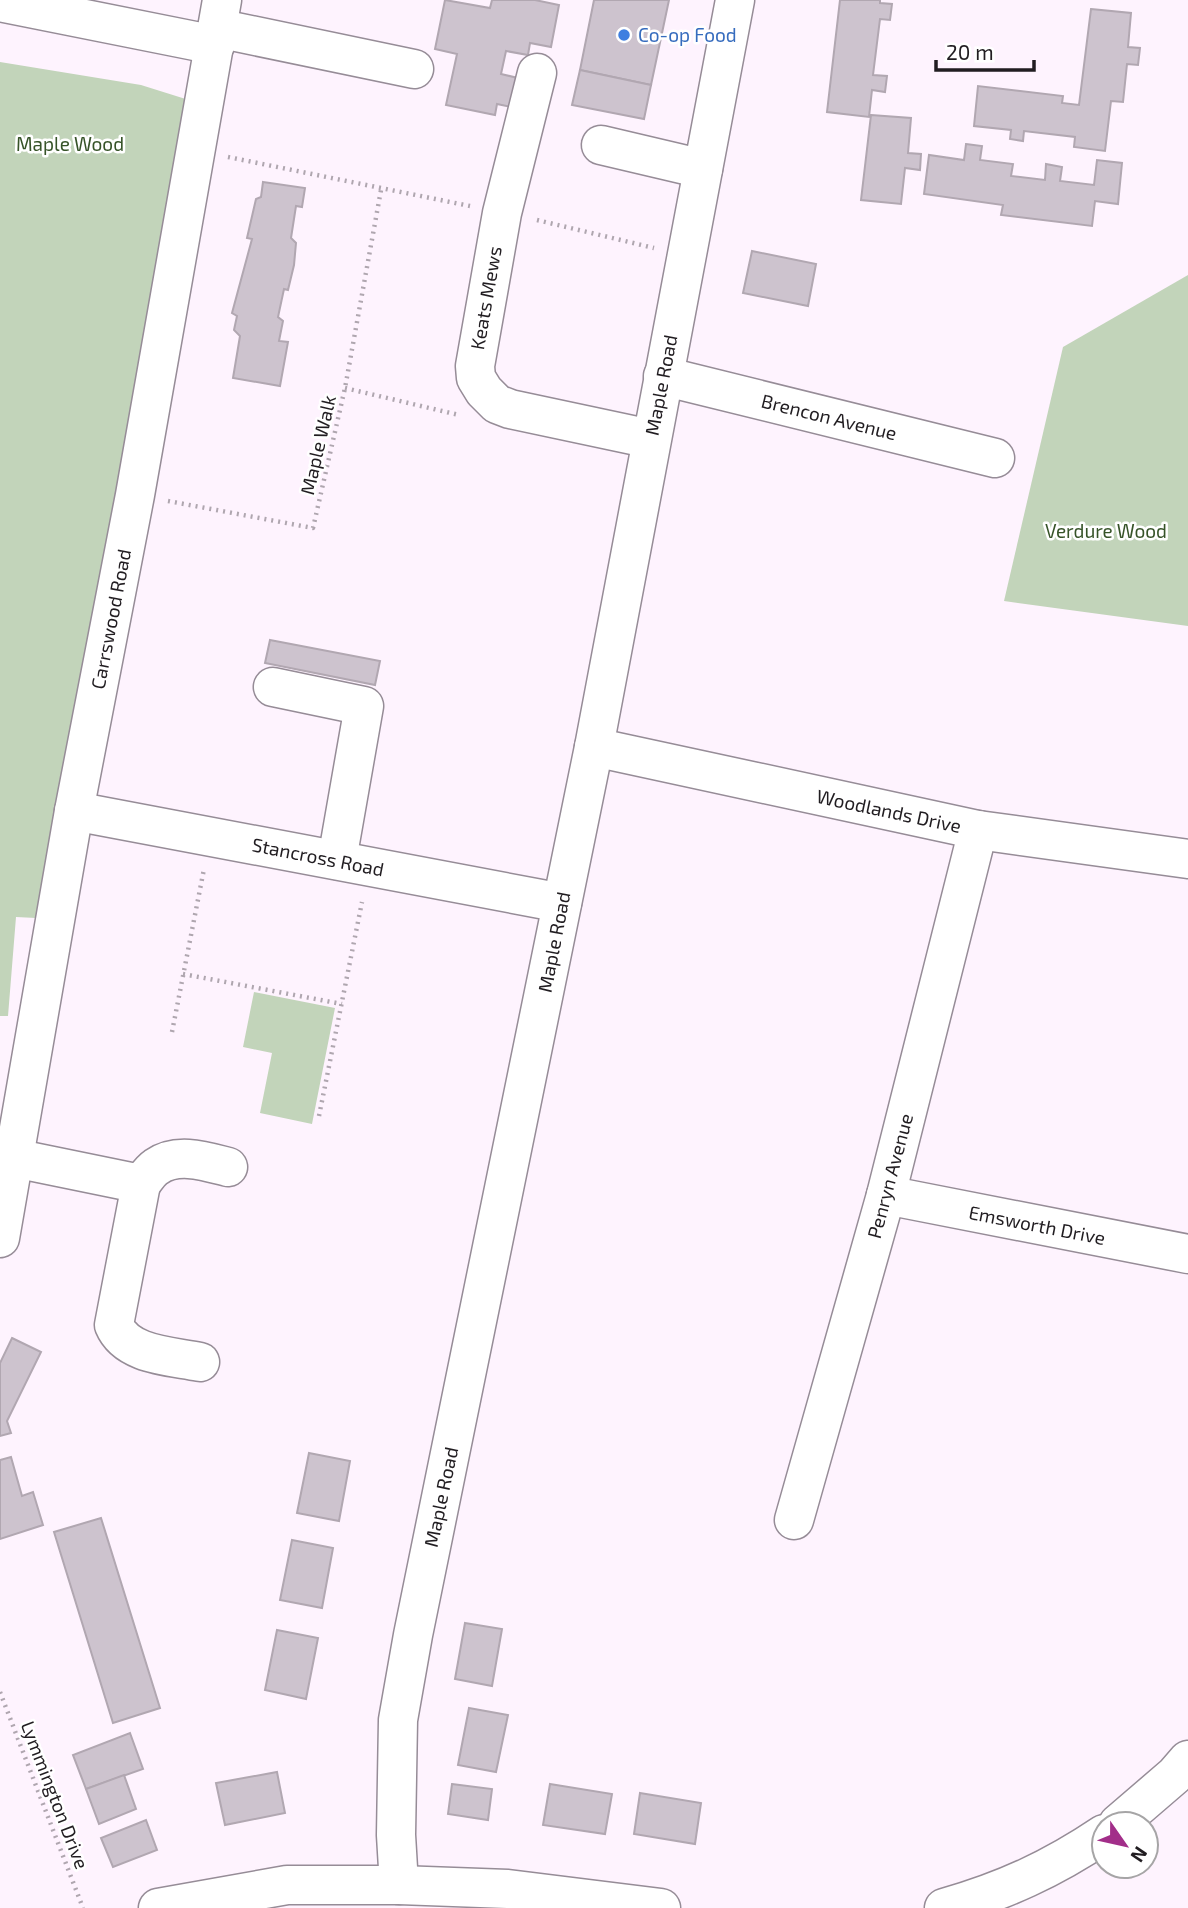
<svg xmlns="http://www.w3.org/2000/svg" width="1188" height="1908" font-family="'Exo 2',sans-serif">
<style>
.green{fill:#c2d4ba}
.building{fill:#cdc3ce;stroke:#b1a7b1;stroke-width:2}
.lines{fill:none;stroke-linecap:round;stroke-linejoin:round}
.minor-casing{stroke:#968c97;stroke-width:41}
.path{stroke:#afa6af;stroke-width:4.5;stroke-dasharray:2 5;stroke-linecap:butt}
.minor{stroke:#fff;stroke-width:38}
.shop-dot{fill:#3f7fe0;stroke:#fff;stroke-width:2.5}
.labels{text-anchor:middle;stroke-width:5;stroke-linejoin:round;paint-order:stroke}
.shop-label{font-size:19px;fill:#366cbe;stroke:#fff;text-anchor:start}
.park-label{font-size:19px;fill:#365328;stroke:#fff}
.street-label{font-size:19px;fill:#211d21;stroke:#fff}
</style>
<rect width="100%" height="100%" fill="#fef3fe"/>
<g class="green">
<path d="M0,62L141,85L192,101L36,918L16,917L8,1016H0Z"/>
<path d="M1188,275V626L1004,601L1063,347Z"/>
<path d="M254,992L335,1008L312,1124L260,1113L272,1053L243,1047Z"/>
</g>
<g class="building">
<path d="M445,0L490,8L492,0H535L559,5L551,47L530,43L528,55L506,51L501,74L518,78L511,107L497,104L495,115L446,105L457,54L435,49Z"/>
<path d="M594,0H669L651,85L580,70Z"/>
<path d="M840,0H880V3L892,4L890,20L880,19L873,75L887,76L885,92L872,90L869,117L827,112Z"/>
<path d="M1091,9L1131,13L1128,47L1140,48L1138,65L1127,64L1123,102L1111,101L1105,151L1074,147L1075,137L1024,131L1023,141L1010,139L1011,130L974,126L978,86L1063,96L1062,103L1079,105Z"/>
<path d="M580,70L651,85L644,119L572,105Z"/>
<path d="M871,115L911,118L908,153L921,154L920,170L905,168L901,204L861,200Z"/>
<path d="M966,144L982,146L980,160L1013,164L1011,176L1045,180L1046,164L1062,167L1060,181L1094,185L1097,160L1122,163L1118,204L1095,201L1092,226L1001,215L1003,205L924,194L929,155L964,160Z"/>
<path d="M263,182L305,188L302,207L296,206L291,238L296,243L294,265L288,290L284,289L278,317L283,321L279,341L288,342L280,386L233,378L240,336L234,330L237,316L232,313L252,239L247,238L256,199L261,197Z"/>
<path d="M752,251L816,264L808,306L743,293Z"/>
<path d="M270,640L380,661L375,685L265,663Z"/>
<path d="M12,1338L41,1352L7,1421L11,1433L0,1436V1363Z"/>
<path d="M309,1453L350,1461L339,1521L297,1513Z"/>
<path d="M11,1457L22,1496L33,1492L43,1525L0,1539V1460Z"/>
<path d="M101,1518L160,1708L113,1723L54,1532Z"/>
<path d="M292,1540L333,1548L322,1608L280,1600Z"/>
<path d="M465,1623L502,1629L492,1686L455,1679Z"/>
<path d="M277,1630L318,1638L306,1699L265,1690Z"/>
<path d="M469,1708L508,1715L496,1772L458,1765Z"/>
<path d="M130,1733L143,1769L86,1789L73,1755Z"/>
<path d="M277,1772L285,1813L225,1825L216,1783Z"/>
<path d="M124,1775L136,1809L99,1824L86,1789Z"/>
<path d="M452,1784L492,1789L488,1820L448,1814Z"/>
<path d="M550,1784L612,1794L605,1834L543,1825Z"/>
<path d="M640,1793L701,1803L695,1844L634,1834Z"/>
<path d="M146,1820L157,1850L113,1867L101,1838Z"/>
</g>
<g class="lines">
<g class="minor-casing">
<g id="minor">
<path d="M0,2L215,45"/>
<path d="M217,28L414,69"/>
<path d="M537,73L502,213L475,366L476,378L484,391L497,404L510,409L651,439"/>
<path d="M601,145L703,169"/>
<path d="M663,376L995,458"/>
<path d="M273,687L364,706L337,860"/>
<path d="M594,747L978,830L1188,859"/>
<path d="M74,811L562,903"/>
<path d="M14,1158L141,1184C145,1179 150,1171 156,1167C177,1152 205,1161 228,1167"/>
<path d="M141,1184L114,1325C127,1356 172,1356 200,1362"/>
<path d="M886,1195L1188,1254"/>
<path d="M0,1238L74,811L135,495L222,0"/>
<path d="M794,1520L886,1195L978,830"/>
<path d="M1118,1824L1175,1775L1188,1760"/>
<path d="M399,1885L396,1835L398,1720L413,1635L594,747L735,0"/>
<path d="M158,1908L287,1885H399L508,1889L661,1908"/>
<path d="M944,1908C1004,1891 1052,1869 1104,1834"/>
</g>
</g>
<g class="path">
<path d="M228,157L470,206"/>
<path d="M537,220L654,248"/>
<path d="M345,388L459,415"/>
<path d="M168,501L313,528L345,388L381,190"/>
<path d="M183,974L342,1004"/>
<path d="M172,1032L204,869"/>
<path d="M319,1116L362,902"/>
<path d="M0,1692L83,1908"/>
</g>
<use href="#minor" class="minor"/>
</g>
<circle class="shop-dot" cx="624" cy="35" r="7"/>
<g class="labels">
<g class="shop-label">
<text x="638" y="42">Co-op Food</text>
</g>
<g class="park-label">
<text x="70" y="151">Maple Wood</text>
<text x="1106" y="538">Verdure Wood</text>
</g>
<g class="street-label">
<text transform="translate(486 298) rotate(-80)" y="7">Keats Mews</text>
<text transform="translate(661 385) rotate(-79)" y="7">Maple Road</text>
<text transform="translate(829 417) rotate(14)" y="7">Brencon Avenue</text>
<text transform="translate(318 445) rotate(-77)" y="7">Maple Walk</text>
<text transform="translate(111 619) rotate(-79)" y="7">Carrswood Road</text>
<text transform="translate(889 811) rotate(12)" y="7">Woodlands Drive</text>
<text transform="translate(318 857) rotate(11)" y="7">Stancross Road</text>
<text transform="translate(554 942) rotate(-79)" y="7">Maple Road</text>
<text transform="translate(890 1176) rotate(-75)" y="7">Penryn Avenue</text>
<text transform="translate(1037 1225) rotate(11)" y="7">Emsworth Drive</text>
<text transform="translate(441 1497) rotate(-78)" y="7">Maple Road</text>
<text transform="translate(55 1795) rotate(69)" y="7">Lymmington Drive</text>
</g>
</g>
<g transform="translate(1125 1845) rotate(124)"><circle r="33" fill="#ffffff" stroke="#a6a5a6" stroke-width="2"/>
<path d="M0-5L12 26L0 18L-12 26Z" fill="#a22e89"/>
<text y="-10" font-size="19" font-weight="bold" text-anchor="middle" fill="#211d21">N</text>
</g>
<path d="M936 60v10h98v-10" fill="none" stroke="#211d21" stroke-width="3.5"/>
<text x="946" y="60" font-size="21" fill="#211d21" stroke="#ffffff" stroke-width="5" paint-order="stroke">20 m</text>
</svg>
